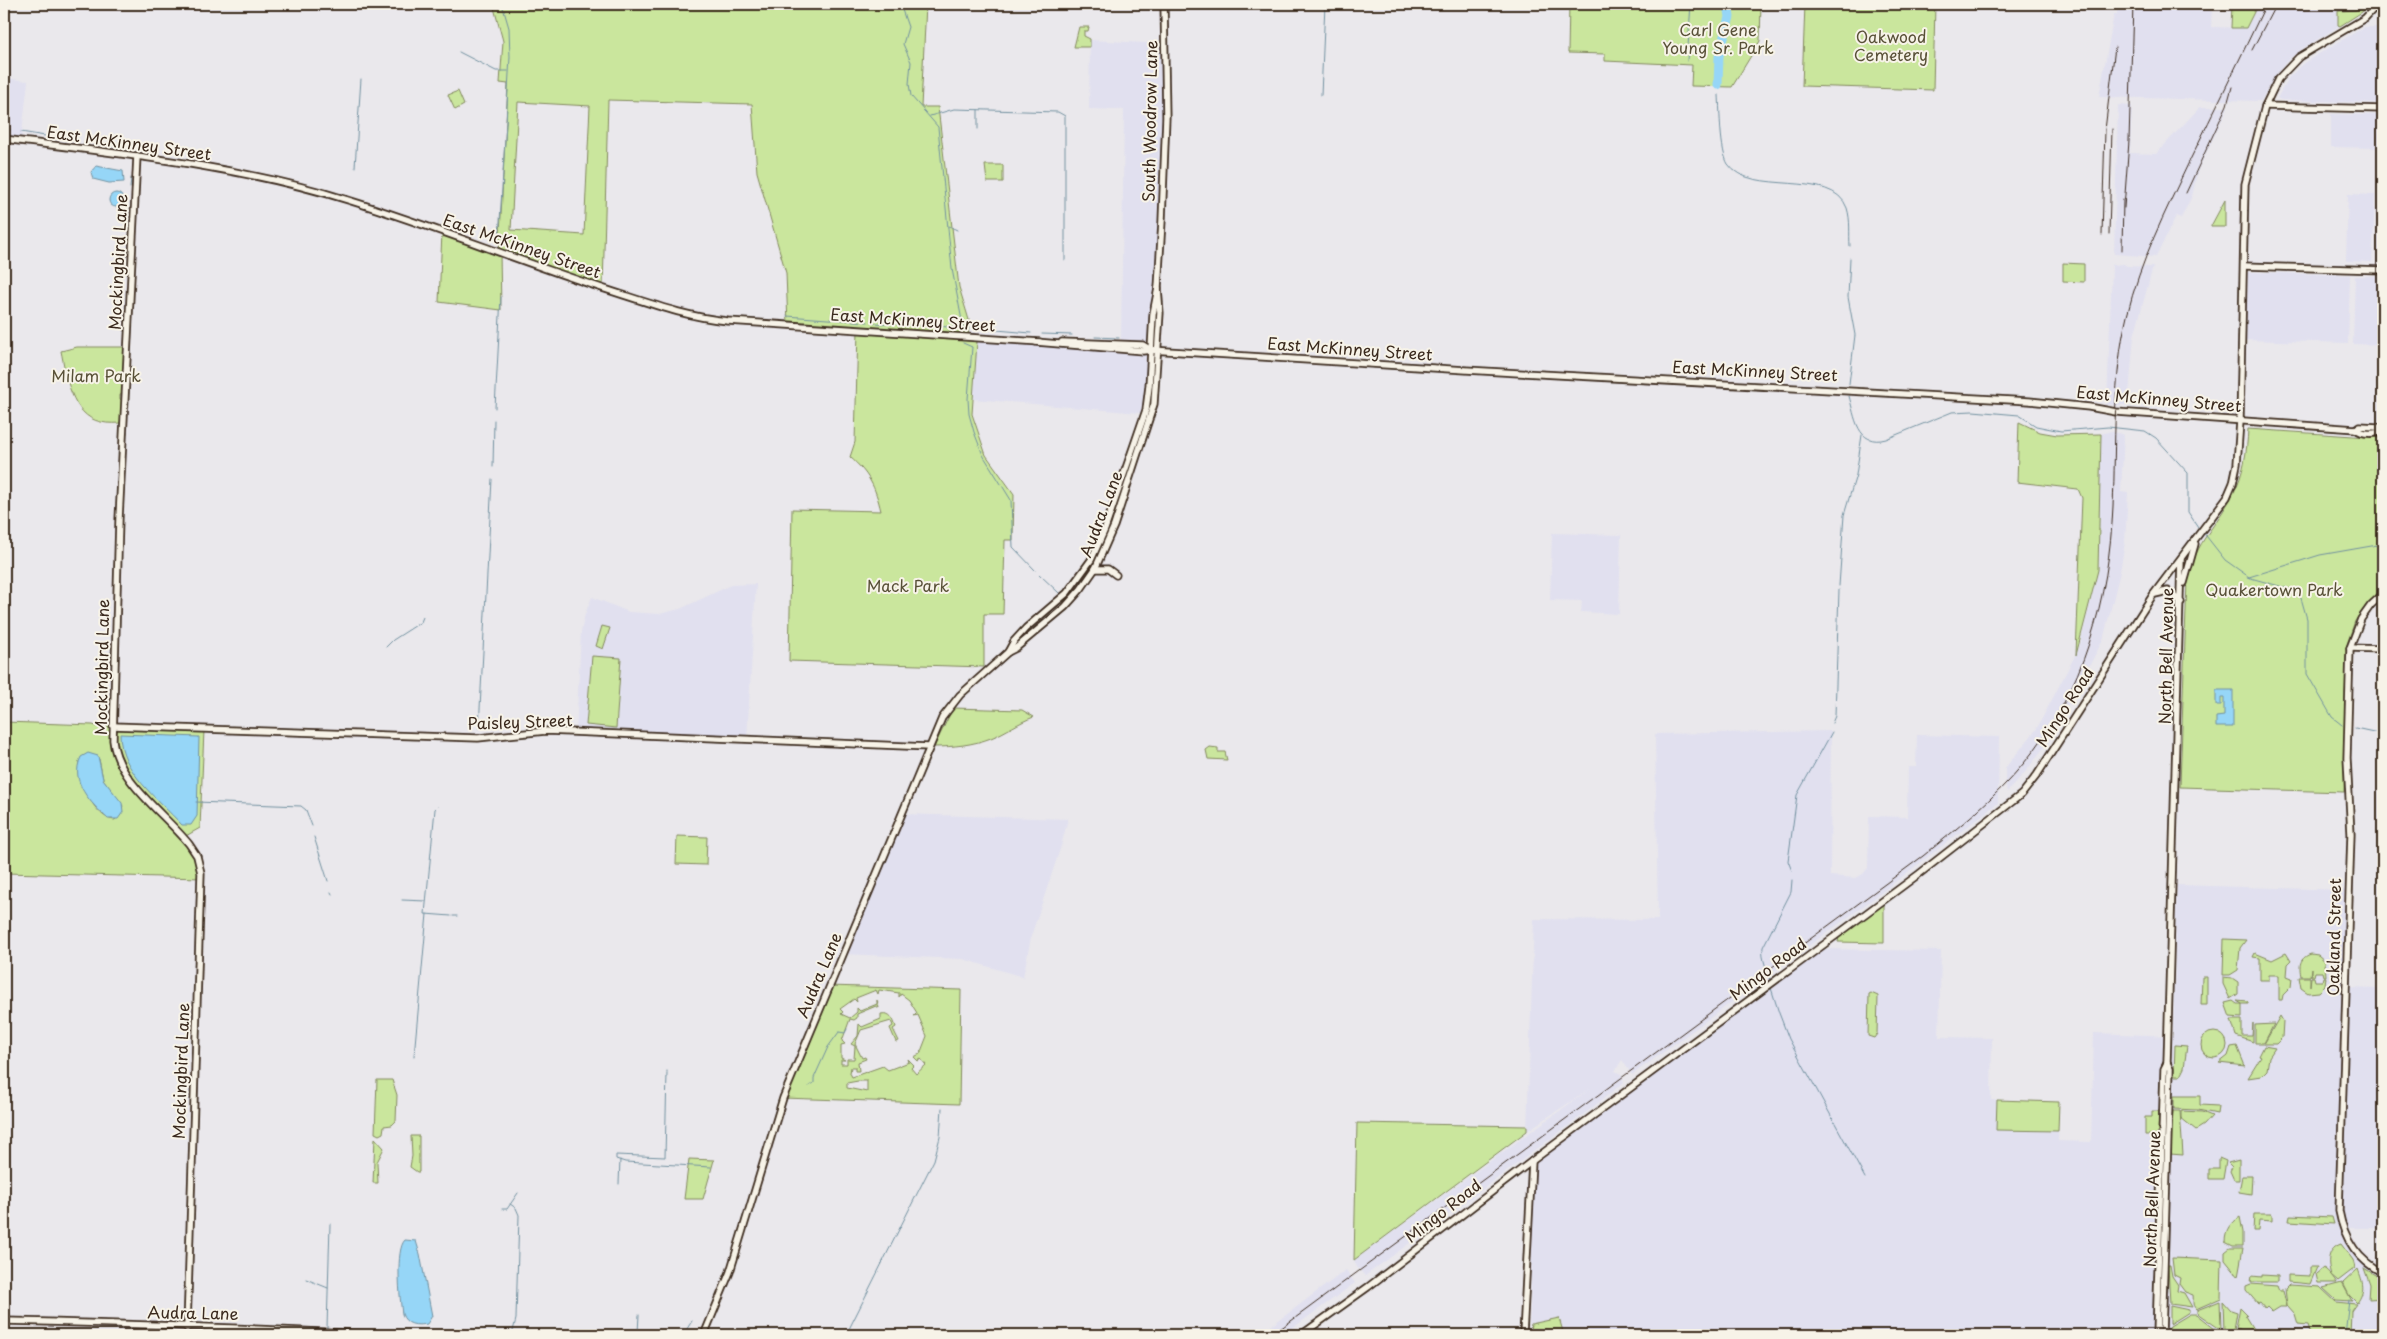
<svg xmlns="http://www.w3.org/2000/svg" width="2387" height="1339" font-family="'Playpen Sans',sans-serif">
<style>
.built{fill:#e1e0ef}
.green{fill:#cae69d;stroke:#82885e;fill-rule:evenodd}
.water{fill:#96d6f7;stroke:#7291a0}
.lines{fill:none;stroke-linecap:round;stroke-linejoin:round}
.stream{stroke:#7291a0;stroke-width:1}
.river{stroke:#96d6f7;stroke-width:9}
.secondary-casing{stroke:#3b2a1e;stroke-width:9}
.secondary{stroke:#f7f3e8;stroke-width:5.5}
.rail{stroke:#3b2a1e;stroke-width:1}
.labels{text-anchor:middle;stroke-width:4;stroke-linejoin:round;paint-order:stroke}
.park-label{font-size:16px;fill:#585037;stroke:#f7f3e8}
.street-label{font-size:16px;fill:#3b2a1e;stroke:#f7f3e8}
</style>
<rect width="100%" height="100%" fill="#eae8ec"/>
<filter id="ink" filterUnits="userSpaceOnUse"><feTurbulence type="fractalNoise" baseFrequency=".02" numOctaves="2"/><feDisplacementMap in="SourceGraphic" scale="10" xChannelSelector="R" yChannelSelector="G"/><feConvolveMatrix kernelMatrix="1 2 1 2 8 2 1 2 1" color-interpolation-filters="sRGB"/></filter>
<g filter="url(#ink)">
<g class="built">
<path d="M2118,4H2212L2211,27L2246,28L2258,4H2371L2362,12L2302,49L2289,59L2277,73L2261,101L2099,97L2114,14H2117Z"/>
<path d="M2364,27H2379L2378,103L2281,100L2277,98L2289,77L2305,62Z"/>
<path d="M1090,40L1164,44L1166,90L1160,307L1152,414L973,399L977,342L968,337L1121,344L1124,110L1089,109Z"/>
<path d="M4,78L28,81L21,141L4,139Z"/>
<path d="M2118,105L2132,106L2130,153L2156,154L2200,107H2228L2198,170L2192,196L2181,218L2176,216L2156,257L2114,254Z"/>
<path d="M2331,114L2377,115L2376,148L2331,147Z"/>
<path d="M2348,194L2375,195L2372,262L2346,261Z"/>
<path d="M2124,264L2127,266L2153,267L2134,336L2128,405H2107L2112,266V265Z"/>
<path d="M2248,272L2350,275L2348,343L2246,340Z"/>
<path d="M2355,276H2383V345L2353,344Z"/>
<path d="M2111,431L2124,435L2121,492L2128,493L2125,542L2120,572L2103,640L2048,742L2027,770L2007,792L2005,780V768L2036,730L2079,648L2098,570L2101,434Z"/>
<path d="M1552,533L1621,535L1619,614L1581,612L1582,601L1550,600Z"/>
<path d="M756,584L747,739L576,733L581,632L585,614L592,597L629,612L659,614L680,609L731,585Z"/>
<path d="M1831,731L1830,876L1856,878L1863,874L1868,868L1869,816L1907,817L1908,767H1916L1917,735L1999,737L1998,803L1873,899L1632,1075L1622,1060L1615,1071L1621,1074L1624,1082L1587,1112L1365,1276L1357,1267L1354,1260L1591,1088L1527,1131L1534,919L1658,920L1655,734Z"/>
<path d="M902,814L1068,819L1061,846L1032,933L1023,977L963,959L842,954Z"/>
<path d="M2177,885L2345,890L2343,987L2383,988V1143L2379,1215H2383V1228H2339L2344,1241L2354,1256L2383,1277V1335H1529L1535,1164L1822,949L1941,951L1939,1037L1992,1038L1991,1100L2059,1102L2058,1141L2091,1142L2094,1033L2173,1036Z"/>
<path d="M1346,1270L1355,1283L1283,1335H1259Z"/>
</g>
<g class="green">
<path d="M493,4H926L921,107H938L959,287L969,320L968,337L977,342L972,414L986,455L1014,494L1013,540H1005L1003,614H984V667L789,661L792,509L881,511C875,486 869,474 850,457L855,442L858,330L788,325L786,273L757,172L752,104L608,100L603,289L500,253L501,310L439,302L442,232L499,252L508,84L500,83L503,41ZM518,102L590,106L584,235L511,230Z"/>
<path d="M1569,4H1761L1760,41L1732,87L1691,86L1692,65L1605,61V54L1568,53Z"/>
<path d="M1805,4H1935L1933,90L1802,86Z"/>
<path d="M2232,4H2258L2246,28H2231Z"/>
<path d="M2357,4H2371L2362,12L2340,26L2338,25V11L2356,10Z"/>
<path d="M1079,27H1089L1088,31H1084V36L1090,39V47H1074Z"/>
<path d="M458,91L464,105L455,110L448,95Z"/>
<path d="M985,165H1003V182H987Z"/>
<path d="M2225,200V227H2211V226Z"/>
<path d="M2063,263L2084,264V282L2063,281Z"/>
<path d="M77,347H128L126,393L120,395V399L125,401L124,423C117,423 108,424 101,422C71,416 66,375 61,351Z"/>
<path d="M2019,422L2040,432L2057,435L2101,434L2098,570L2076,655L2082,498L2078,489L2017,482Z"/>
<path d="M2248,429L2383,438V588L2367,604L2355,621L2346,647L2344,792L2180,787L2187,579C2197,540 2216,527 2233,494C2244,474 2247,451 2248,429Z"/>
<path d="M602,626L610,628L603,649L596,646Z"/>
<path d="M592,656L621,658L616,728L586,725Z"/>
<path d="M953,708L1022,710L1034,717C1019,722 1006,732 991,738C973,745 953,747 934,747Z"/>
<path d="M4,722L93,725L106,729L107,724L204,730L200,828L184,837L193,849L202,878L4,873ZM99,759L103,779L123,806L115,820C96,820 75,778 79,761Z"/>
<path d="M1210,747L1218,748V752H1225L1227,760L1208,759L1206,750Z"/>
<path d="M677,836L707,837L706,865L676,864Z"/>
<path d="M1884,903V943L1838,942L1839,937Z"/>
<path d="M2224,939L2246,940L2240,948L2238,970L2230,975H2223Z"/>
<path d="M2255,953L2272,960L2286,953L2291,961L2288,964L2287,976L2292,978L2291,987L2283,995L2282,1000H2279V975H2269V980H2260V958L2253,957Z"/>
<path d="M2311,954L2318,955L2325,961L2326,976H2324L2323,972H2315L2314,976H2311V968L2310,976H2301C2299,966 2299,958 2311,954Z"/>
<path d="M2202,977H2207V1005H2201Z"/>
<path d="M2223,977L2232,978L2238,982V994L2230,999L2223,984Z"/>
<path d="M2299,977H2310V986L2311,977H2314L2315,981H2323L2324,977H2326L2325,986L2319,992L2308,993L2301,988Z"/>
<path d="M829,986L961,990L959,1104L783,1098ZM876,990L878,994L879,990L899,993V997L901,994L909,1000L917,1013L914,1016L918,1015L927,1036L920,1054L914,1057L918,1061L921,1059L926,1065L916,1074L911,1068L914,1065L908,1059L909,1062L888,1070L883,1066L852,1077L850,1073L851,1067H855V1071H859L858,1062L866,1059L865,1057L862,1058L855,1044L861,1030L891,1021L893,1026L890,1028L896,1042L899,1041L893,1029L896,1027C893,1019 891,1012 881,1014V1019L862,1027L859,1024L858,1036L851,1044L855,1046L854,1059H847V1064H841V1060H845L841,1058V1045L845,1044L842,1041L850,1019L854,1020L857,1018V1014L876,1006L879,1008L877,1000V1004L860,1011L857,1008V1012L850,1018L841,1014L843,1012L840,1009L854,999L857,1002L856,998ZM858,1081H867V1092L847,1088V1083Z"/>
<path d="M1871,993L1878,996L1877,1034L1874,1038L1868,1036L1869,994Z"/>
<path d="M2233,1001L2237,1004H2242L2237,1001L2248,1002V1004H2242V1018L2230,1017L2225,1003Z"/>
<path d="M2280,1016L2283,1021L2282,1038L2276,1044H2264Z"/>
<path d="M2231,1020H2242V1036H2252L2253,1023V1042L2236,1036Z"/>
<path d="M2274,1024L2264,1043H2255V1025Z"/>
<circle cx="2214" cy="1045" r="13"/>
<path d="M2175,1045L2187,1046L2184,1068L2180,1076H2174Z"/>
<path d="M2237,1046L2245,1066L2219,1063L2228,1056L2231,1047Z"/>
<path d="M2264,1046L2275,1048L2269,1057L2267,1070L2261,1076L2248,1078L2261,1057L2259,1056Z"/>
<path d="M377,1080H392L397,1095L396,1121L392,1125L384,1126L383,1133L379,1135L375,1133Z"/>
<path d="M2174,1096H2200V1105L2218,1106L2217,1114L2198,1110L2174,1109Z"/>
<path d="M1997,1100L2059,1102L2058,1131L1996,1130Z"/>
<path d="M2152,1111H2159L2158,1135H2145V1117H2152Z"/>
<path d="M2173,1111H2180L2183,1155L2170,1154Z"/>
<path d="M2181,1111L2202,1112L2212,1116L2204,1125L2196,1130L2181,1118Z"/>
<path d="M1357,1123L1527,1126V1131L1354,1260Z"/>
<path d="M411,1136H419V1172H417L410,1167L412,1156Z"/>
<path d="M375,1138L384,1148L377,1162L378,1183H373Z"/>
<path d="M2219,1158L2226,1161L2223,1179H2209V1169H2219Z"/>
<path d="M689,1159L714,1160L703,1199H684Z"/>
<path d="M2239,1160V1180H2234L2230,1171L2232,1167L2228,1163Z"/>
<path d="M2242,1176H2252L2251,1194L2239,1192Z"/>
<path d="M2254,1214H2272V1221L2259,1220L2258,1231H2253Z"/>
<path d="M2290,1215L2332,1217L2334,1224L2289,1221Z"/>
<path d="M2240,1217L2243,1232V1246H2233L2225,1242C2225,1231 2231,1223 2240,1217Z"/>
<path d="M2341,1244L2353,1260L2355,1268L2338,1281L2331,1275C2326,1259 2329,1248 2341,1244Z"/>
<path d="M2230,1248H2243L2238,1276L2225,1260V1252Z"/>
<path d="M2172,1258L2222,1260L2221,1298L2196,1309C2191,1304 2194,1301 2193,1295L2185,1292L2179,1284L2180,1278L2174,1275Z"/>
<path d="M2168,1265H2170L2172,1276L2178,1285L2177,1291L2184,1293L2192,1307L2170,1304Z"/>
<path d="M2310,1267H2317L2310,1284L2288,1282V1275L2310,1276Z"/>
<path d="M2323,1268C2328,1270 2335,1280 2337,1283H2318L2316,1274Z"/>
<path d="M2364,1268L2383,1280V1298L2369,1299L2370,1285Z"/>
<path d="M2358,1269C2363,1283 2366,1290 2357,1303L2349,1295L2343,1283Z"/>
<path d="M2262,1275L2278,1276V1282H2251L2252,1276L2262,1277Z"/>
<path d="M2342,1283L2352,1301L2336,1300L2323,1288Z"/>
<path d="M2251,1284L2277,1286L2279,1291H2283L2287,1307H2280L2272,1312L2267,1307L2265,1309L2260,1303L2258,1304L2246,1290V1286Z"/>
<path d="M2289,1285L2320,1287L2336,1302L2356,1304L2351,1311L2350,1335H2311L2308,1325L2298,1324L2295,1314L2287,1305L2285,1289Z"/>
<path d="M2220,1301L2221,1328L2220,1329L2197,1313V1310Z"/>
<path d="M2223,1301L2231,1310L2237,1312L2233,1335H2225L2224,1331Z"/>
<path d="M2170,1306L2189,1310V1312L2170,1324Z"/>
<path d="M2240,1307L2247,1314L2245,1316L2253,1329L2243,1335L2240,1329L2236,1328Z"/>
<path d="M2190,1314H2196L2220,1333L2168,1331L2170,1326Z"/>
<path d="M1559,1318L1564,1335H1529L1531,1324Z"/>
</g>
<g class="water">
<path d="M96,166L123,171L124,182L109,183L93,179L91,172Z"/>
<circle cx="116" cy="200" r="7"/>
<path d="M2216,690H2233V727H2216V717L2224,716V698H2221V705H2216Z"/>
<path d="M120,734L199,737L197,816L191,825H182C158,799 120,771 120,734Z"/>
<path d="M88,753L98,756L103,779L122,803L123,812L118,819H108C91,803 69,782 81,757Z"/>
<path d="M405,1240L416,1241L420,1254L432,1316L427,1324C416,1326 406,1325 402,1314C400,1300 395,1249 405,1240Z"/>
</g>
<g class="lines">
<g class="stream">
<path d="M900,4L908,27L903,44L911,62L909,84L911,96L938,127L952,269L964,331"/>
<path d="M459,52L496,71H508"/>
<path d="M1687,61L1691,4"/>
<path d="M1321,95L1325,4"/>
<path d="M1719,95C1720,112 1720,151 1728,164C1750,197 1833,168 1847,208C1851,221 1849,233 1850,246"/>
<path d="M930,116L954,109L1058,112L1065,116V260"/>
<path d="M9,123V121"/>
<path d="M4,129L10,130"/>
<path d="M978,129V110"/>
<path d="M21,132L45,136"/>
<path d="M355,167L361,79"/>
<path d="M130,188L131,178"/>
<path d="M949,226L957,230"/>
<path d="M499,238L510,57L509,28L502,4"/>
<path d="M787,316L868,322"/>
<path d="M874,323L969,328"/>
<path d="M985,329L1031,333"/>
<path d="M1042,334L1072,335"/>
<path d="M1095,337L1119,338"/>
<path d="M963,343L972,347L968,399L969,414L974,432L983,455L1011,500L1013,547L1035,570"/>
<path d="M1849,384L1855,335L1848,297L1850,258"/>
<path d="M1849,396C1855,417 1857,447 1886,439L1952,412L1973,411L2019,415L2036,426L2061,431L2108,427L2145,431L2156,438L2188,473V512L2200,530"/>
<path d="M495,408L501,297"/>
<path d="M493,467L494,420"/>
<path d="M2203,532L2225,560L2249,577L2320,555L2383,544"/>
<path d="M1039,574L1059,593"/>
<path d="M2247,577L2290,589L2301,598L2307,619V674L2332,717L2342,725"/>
<path d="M1839,586L1844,515L1856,475L1862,435"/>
<path d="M386,647L393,640L421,622L423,617"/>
<path d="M1832,723L1835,716L1839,590"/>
<path d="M479,728L492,479"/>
<path d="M2355,728L2383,734"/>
<path d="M196,802L301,806L306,810L312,826"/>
<path d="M437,807L435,809L425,914L451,916"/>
<path d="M314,837L328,881"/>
<path d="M1792,871L1788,861L1797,795L1832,732"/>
<path d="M331,892L332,894"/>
<path d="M402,900L426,901"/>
<path d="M453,916H457"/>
<path d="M1770,981C1768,969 1761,960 1763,947L1791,892L1792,880"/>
<path d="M1771,988L1779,1013L1789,1039L1865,1178"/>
<path d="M414,1056L427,914"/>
<path d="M667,1071V1072"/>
<path d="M667,1073L665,1157L616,1155V1159L625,1162L711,1167"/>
<path d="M809,1086L814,1083V1078L828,1047L839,1032L845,1033L847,1029"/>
<path d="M619,1184L620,1160"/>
<path d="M510,1204L516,1208L519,1215L516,1319L512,1335"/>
<path d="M502,1209H507L518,1193"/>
<path d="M306,1279L328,1288"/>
<path d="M327,1328L330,1224"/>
<path d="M635,1335L638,1332L639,1315"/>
<path d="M683,1335L692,1321"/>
<path d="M846,1335L934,1160L940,1137L942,1108"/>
<path d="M2345,1335L2349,1300"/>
</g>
<path class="river" d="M1718,85L1719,56L1730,17L1728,4"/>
<g class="secondary-casing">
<g id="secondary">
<path d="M2265,106L2383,109"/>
<path d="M4,139C119,154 237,165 348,200C436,227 521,262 608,290C649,303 686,317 728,321L1040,342"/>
<path d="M137,156L119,519L113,740C117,781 164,813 189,844L197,856L201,873L187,1328"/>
<path d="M2244,266L2383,270"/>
<path d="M1036,342L1143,351L1151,350L1466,370L2029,401L2089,407L2116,412L2356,429C2363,435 2375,434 2383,431"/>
<path d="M1062,342L1143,345L1151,350"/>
<path d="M2356,429L2360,426L2378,427L2382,431"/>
<path d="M1095,569H1108L1116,575"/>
<path d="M2184,583L2195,544"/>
<path d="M2155,594L2168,591L2181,602"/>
<path d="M2383,594L2371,605L2361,619L2350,648L2347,758L2351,834L2339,1211C2344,1239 2357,1260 2383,1273"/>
<path d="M2350,648L2383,649"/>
<path d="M1008,652L1014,641L1026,628L1067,593L1091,560L1105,529L1146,410L1149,386L1153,314L1158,288L1162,221L1166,117L1164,4"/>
<path d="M113,726L478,738L546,731L929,747"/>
<path d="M4,1321C130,1324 256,1328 382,1335"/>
<path d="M704,1335L730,1272L783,1098L942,718L960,695L1008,652L1016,648L1065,607L1081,589L1095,569L1114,526L1154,404L1160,313L1158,288"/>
<path d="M1301,1335L1368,1287L1532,1161L1919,874L2022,794L2037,775L2153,595L2227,497L2233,483L2237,464L2240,421L2245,184L2265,106L2278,79L2299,57L2365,18L2378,4"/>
<path d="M1523,1335L1532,1161"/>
<path d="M2156,1335L2164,1069L2167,1063L2181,559"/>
<path d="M2162,1335L2170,1069L2167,1063"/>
</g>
</g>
<use href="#secondary" class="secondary"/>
<g class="rail">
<path d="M2252,50L2276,4"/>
<path d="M2186,193L2227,105L2232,87"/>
<path d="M2124,208L2129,141L2133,4"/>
<path d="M2109,234L2112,129"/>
<path d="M2102,235L2105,130L2115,47"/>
<path d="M2122,250L2123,200"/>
<path d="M1272,1335L1923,856C1959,827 1995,798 2024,763C2084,691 2109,598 2113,506C2116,443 2112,378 2127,316C2140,261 2165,213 2189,162C2215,109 2241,57 2266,4"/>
</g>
</g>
</g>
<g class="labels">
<g class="park-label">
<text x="1718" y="36">Carl Gene<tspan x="1718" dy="18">Young Sr. Park</tspan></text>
<text x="1891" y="43">Oakwood<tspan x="1891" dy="18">Cemetery</tspan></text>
<text x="96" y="382">Milam Park</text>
<text x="908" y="592">Mack Park</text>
<text x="2274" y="596">Quakertown Park</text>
</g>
<g class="street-label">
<text transform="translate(1150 121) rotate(-89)" y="6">South Woodrow Lane</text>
<text transform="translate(129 143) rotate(8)" y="6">East McKinney Street</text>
<text transform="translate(522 246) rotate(19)" y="6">East McKinney Street</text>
<text transform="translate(118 262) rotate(-87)" y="6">Mockingbird Lane</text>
<text transform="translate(913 320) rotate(4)" y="6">East McKinney Street</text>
<text transform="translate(1350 349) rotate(4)" y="6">East McKinney Street</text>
<text transform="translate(1755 371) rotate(3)" y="6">East McKinney Street</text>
<text transform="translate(2159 399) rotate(5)" y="6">East McKinney Street</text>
<text transform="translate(1101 514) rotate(-69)" y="6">Audra Lane</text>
<text transform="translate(2166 656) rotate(-89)" y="6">North Bell Avenue</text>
<text transform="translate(102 667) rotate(-89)" y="6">Mockingbird Lane</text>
<text transform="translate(2065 707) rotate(-57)" y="6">Mingo Road</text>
<text transform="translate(520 722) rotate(-2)" y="6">Paisley Street</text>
<text transform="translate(2334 937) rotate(-89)" y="6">Oakland Street</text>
<text transform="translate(1768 969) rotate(-37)" y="6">Mingo Road</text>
<text transform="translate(819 975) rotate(-67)" y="6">Audra Lane</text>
<text transform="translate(181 1071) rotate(-88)" y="6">Mockingbird Lane</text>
<text transform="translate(2152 1199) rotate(-88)" y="6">North Bell Avenue</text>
<text transform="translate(1443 1211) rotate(-38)" y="6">Mingo Road</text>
<text transform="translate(193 1313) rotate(1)" y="6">Audra Lane</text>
</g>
</g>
<rect width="2387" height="1339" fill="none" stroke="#f7f3e8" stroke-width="20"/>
<rect x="10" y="10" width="2367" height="1319" fill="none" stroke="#3b2a1e" stroke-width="2" filter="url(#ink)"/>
</svg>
